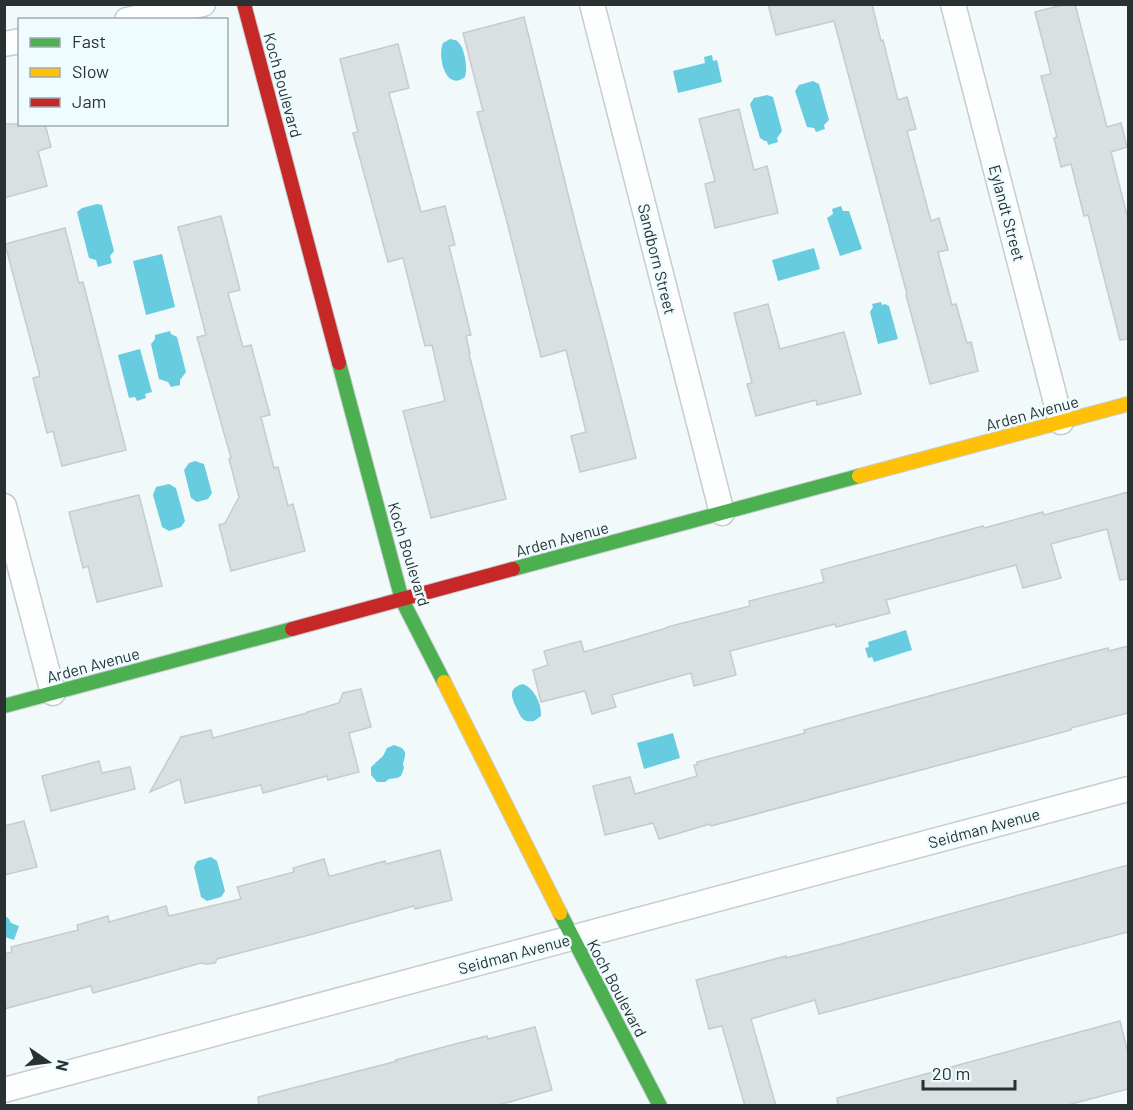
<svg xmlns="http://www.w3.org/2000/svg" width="1133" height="1110" font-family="Barlow,sans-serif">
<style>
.water{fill:#67ccdf}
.building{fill:#dae0e1;stroke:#c6ccce;stroke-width:1.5}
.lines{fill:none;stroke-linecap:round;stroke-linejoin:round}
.street-casing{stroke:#c7ccce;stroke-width:27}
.fast-casing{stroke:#c7ccce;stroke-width:16}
.slow-casing{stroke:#c7ccce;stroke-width:16}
.jam-casing{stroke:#c7ccce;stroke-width:16}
.street{stroke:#fdfefe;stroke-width:24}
.fast{stroke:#4caf50;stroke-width:14}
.slow{stroke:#ffc107;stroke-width:14}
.jam{stroke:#c62828;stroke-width:14}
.labels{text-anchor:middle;stroke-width:5;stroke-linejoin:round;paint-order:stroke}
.street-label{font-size:16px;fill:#2a3132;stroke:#eefcff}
</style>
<rect width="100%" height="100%" fill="#f2f9fb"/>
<g class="water">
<path d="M450,39C454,40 456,39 459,43C465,49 468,70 465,77C446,92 437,57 443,43Z"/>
<path d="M712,55L713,61L717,60L722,82L678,93L673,71L705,63L704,57Z"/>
<path d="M813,81L819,84L829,120L824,125L825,129L816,132L814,128L807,127L795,91L799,85Z"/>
<path d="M767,95L773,97L782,131L777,138L778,142L768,145L767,141H765L760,138L750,104L754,98Z"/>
<path d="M97,204L102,205L114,251L110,256L112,263L98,267L96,260L89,258L77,212L82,208Z"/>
<path d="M841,206L843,211H849L862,249L840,256L827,218L833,214L832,209Z"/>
<path d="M814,248L820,269L778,281L772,260Z"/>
<path d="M162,254L175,307L146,315L133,261Z"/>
<path d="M881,302L882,305L885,304L889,306L898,339L878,344L870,312L873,307L872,304Z"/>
<path d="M170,331L171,334L177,337L186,372L180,380V385L171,387L168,382L159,379L151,344L155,339V335Z"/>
<path d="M140,349L152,392L145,394L146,398L137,401L135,397L129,398L118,355Z"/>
<path d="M195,461L204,464L212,493L208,499L197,502L191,498L184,470L189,463Z"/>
<path d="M169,484L176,488L185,521L181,527L169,531L162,527L153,495L156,487Z"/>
<path d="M906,630L912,650L874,662L872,657L868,658L865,648L869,647L868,642Z"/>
<path d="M523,684C534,688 542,704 541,716L534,721C530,721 528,722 524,720C520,717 518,711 516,707C511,696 508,688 523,684Z"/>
<path d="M673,733L680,758L644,769L637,743Z"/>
<path d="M394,745L402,748L405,752V756L403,764L404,768L401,776L397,778L389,779L385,782H377L371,775V767L383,756L387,748Z"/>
<path d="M211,857L217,861L225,891L221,897L207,901L201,897L194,867L197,861Z"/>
<path d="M4,915L9,919L11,923L19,926L14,940L5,937Z"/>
</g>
<g class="building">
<path d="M768,4H872L881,41L883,40L898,100L907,97L916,129L907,131L931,221L939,218L948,250L938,252L952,305L956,304L967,343L971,342L978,371L930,384L906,295L907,294L834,21L776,35Z"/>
<path d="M1066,4H1075L1107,127L1121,123L1127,147L1111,152L1128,219V339L1120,340L1088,215L1084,216L1071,164L1061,167L1054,138L1057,137L1041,76L1051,74L1035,12Z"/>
<path d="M524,17L577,230L606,339L636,458L580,472L571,436L586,432L566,350L541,357L506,218L477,112L483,111L463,33Z"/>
<path d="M398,44L409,88L389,93L421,212L445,206L455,245L449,246L471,335L466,336L470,353L469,354L506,499L431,518L403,411L445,401L432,345L425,346L403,258L388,262L353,133L358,132L340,59Z"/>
<path d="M739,109L754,170L767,166L778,213L715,228L705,184L715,181L699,119Z"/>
<path d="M4,124H45L51,147L38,151L47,186L4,198Z"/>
<path d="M221,216L240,290L228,293L243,347L251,345L270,415L261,417L274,468L278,467L288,506L293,504L305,551L231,571L219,525L225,523L239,497L229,459L231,458L197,337L206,335L178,227Z"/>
<path d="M65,228L79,283L83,282L126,450L62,466L53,431L47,433L33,378L40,376L5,244Z"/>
<path d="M768,304L780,349L844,332L861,394L817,405L816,400L756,416L747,384L752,383L734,313Z"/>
<path d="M1128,492V579L1120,580L1107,529L1051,544L1061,578L1023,588L1016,565L886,600L890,613L836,627L835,624L730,651L736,675L694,686L691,673L612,695L616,707L592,714L585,691L541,702L533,670L548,665L544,651L581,641L584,652L667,628V627L750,606L749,601L824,582L821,570L983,526L984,528L1043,512L1044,515Z"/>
<path d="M139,495L162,586L97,602L88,566L83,568L69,512Z"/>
<path d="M1128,646V713L1071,728V730L711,826L710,824L659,839L653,823L605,835L593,786L630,777L635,794L697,776L694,765H697V762L805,733L804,730L1069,658L1108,648L1109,651Z"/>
<path d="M361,689L371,727L349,733L359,772L328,780L327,776L263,793L261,785L185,803L180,779L150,792L181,737L211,730L213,738L307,713V712L339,703L343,693Z"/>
<path d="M99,761L102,773L130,767L135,789L51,811L42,776Z"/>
<path d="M24,821L37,867L4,875V826Z"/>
<path d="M440,850L452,900L415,909L414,906L309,935L217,959L215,963L206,964L201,963L93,993L91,986L4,1009V954L12,952L11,947L78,930L77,925L108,916L109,922L166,906L169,916L241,899L237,887L294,872L293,868L324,859L329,876H331L385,861L386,864Z"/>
<path d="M1128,865V932L819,1014L815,1000L751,1019L776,1106H745L722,1026L709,1029L696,980L786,956V958L841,944Z"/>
<path d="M1120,1021L1128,1053V1089L1064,1106H838L837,1098Z"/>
<path d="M535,1027L552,1090L495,1106H259L258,1097L397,1061L396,1060L455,1044L487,1036L488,1039Z"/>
</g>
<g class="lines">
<g class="street-casing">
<g id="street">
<path d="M592,4L722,513"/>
<path d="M953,4L1061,422"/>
<path d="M127,20L203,4"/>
<path d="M4,44L20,41"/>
<path d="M4,506L53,693"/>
<path d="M4,1090L1128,789"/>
</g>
</g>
<g class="fast-casing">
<g id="fast">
<path d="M339,363L402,600L444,682"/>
<path d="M513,569L859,476"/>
<path d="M4,706L292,629"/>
<path d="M560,913L660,1106"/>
</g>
</g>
<g class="slow-casing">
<g id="slow">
<path d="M859,476L1128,404"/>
<path d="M444,682L560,913"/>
</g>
</g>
<g class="jam-casing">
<g id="jam">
<path d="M244,4L339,363"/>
<path d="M292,629L513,569"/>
</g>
</g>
<use href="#street" class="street"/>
<use href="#fast" class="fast"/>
<use href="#slow" class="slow"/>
<use href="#jam" class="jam"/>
</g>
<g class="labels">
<g class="street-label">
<text transform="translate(283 85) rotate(75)" y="6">Koch Boulevard</text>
<text transform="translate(1007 213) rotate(75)" y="6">Eylandt Street</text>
<text transform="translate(657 259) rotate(76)" y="6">Sandborn Street</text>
<text transform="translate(1032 413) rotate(-15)" y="6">Arden Avenue</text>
<text transform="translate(562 539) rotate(-15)" y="6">Arden Avenue</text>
<text transform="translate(409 554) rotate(73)" y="6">Koch Boulevard</text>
<text transform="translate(93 665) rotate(-15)" y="6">Arden Avenue</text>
<text transform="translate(984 828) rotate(-15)" y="6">Seidman Avenue</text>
<text transform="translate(514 954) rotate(-15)" y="6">Seidman Avenue</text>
<text transform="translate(617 988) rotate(62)" y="6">Koch Boulevard</text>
</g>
</g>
<rect width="1133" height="1110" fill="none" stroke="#2a3132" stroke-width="12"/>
<rect x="18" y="18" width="210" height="108" fill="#eefcff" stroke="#a0abad" stroke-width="1.5"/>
<rect x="30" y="38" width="30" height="9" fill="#4caf50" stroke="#a0abad" stroke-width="1.5"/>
<text x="72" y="48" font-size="18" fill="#2a3132">Fast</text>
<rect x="30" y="68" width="30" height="9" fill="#ffc107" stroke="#a0abad" stroke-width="1.5"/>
<text x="72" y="78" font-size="18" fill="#2a3132">Slow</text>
<rect x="30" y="98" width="30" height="9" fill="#c62828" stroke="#a0abad" stroke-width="1.5"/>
<text x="72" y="108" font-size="18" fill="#2a3132">Jam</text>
<g transform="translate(48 1062) rotate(104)" stroke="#eefcff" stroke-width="4.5" paint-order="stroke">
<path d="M0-4.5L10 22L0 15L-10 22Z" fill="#2a3132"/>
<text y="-9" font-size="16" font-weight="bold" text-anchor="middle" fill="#2a3132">N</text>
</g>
<path d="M923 1080v9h92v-9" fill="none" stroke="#2a3132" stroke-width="3"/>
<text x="932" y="1080" font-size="18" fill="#2a3132" stroke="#eefcff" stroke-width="4.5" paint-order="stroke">20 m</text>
</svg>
